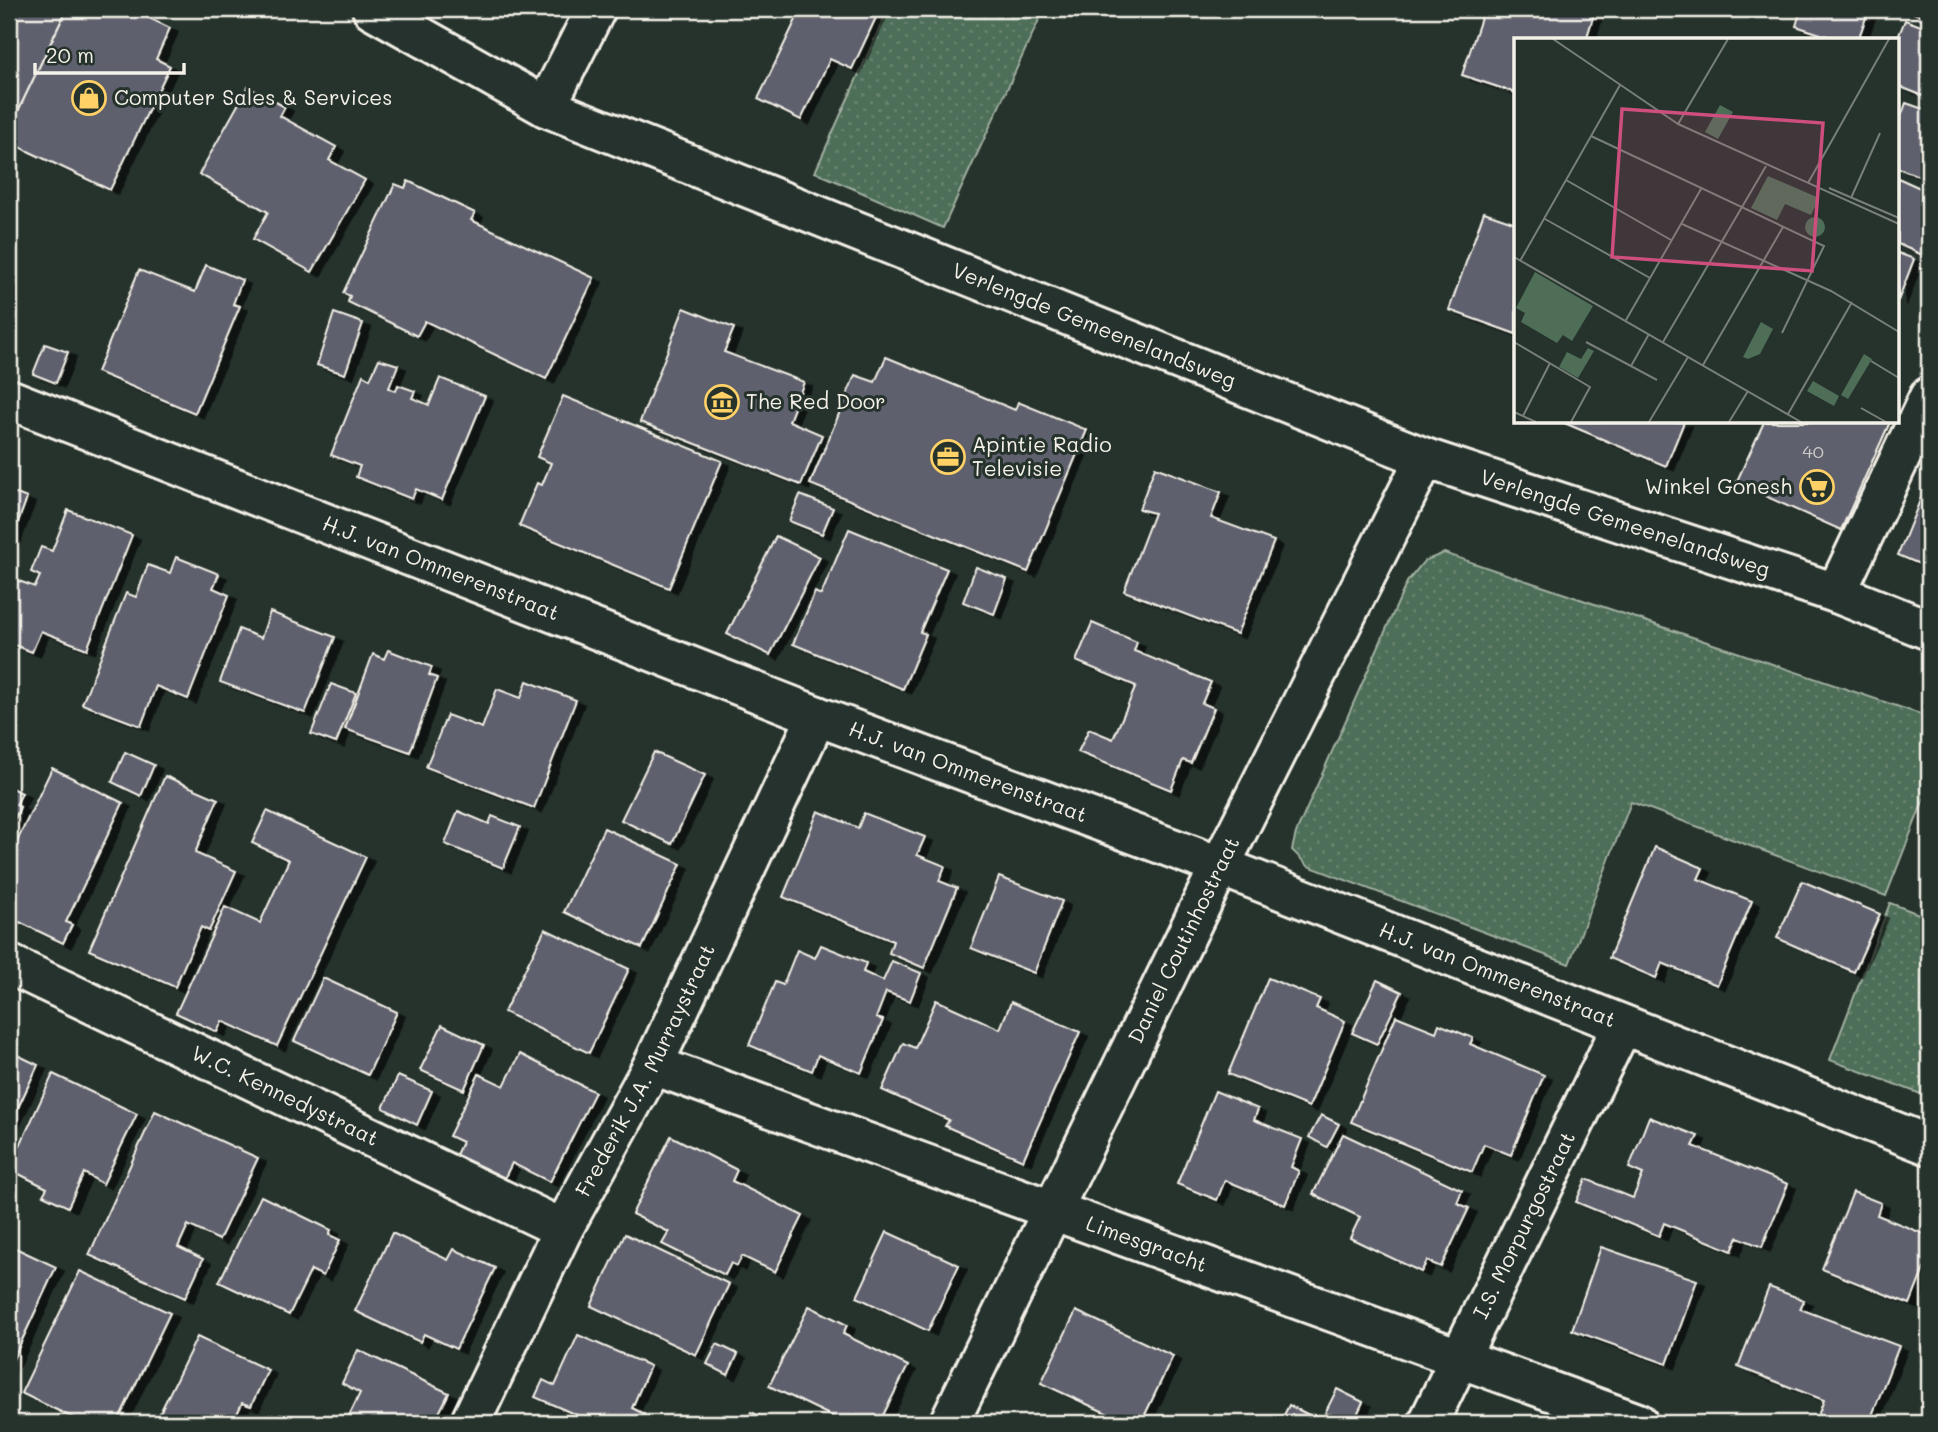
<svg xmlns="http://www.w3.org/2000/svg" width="1938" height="1432" font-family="Mali,sans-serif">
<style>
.grass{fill:url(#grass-dots);stroke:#a1b0a0;stroke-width:2}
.building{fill:#5e606d;stroke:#f4f1e8;stroke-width:2;filter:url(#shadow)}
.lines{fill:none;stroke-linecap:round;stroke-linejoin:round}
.minor-casing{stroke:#f4f1e8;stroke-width:44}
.major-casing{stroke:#f4f1e8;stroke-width:44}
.minor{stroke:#26332d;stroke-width:38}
.major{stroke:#26332d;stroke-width:38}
.labels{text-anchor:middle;stroke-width:6;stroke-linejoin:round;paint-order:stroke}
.number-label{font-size:18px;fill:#cecdc9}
.poi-label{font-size:21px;fill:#f4f1e8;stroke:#26332d;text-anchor:start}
.street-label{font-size:21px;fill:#f4f1e8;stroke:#26332d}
.inset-road{fill:none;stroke:#787f78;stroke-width:2}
.view{fill:#ce4e7e;fill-opacity:0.15;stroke:#ce4e7e;stroke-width:3.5}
.inset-edge{fill:none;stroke:#f4f1e8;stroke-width:3.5}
</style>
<defs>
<pattern id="grass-dots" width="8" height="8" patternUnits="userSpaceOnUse" patternTransform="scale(1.75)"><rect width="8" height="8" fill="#4e6e58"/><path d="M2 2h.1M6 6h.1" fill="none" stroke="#688370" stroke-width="1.8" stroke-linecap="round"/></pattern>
<filter id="shadow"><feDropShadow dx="8" dy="4.5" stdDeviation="0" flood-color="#0009"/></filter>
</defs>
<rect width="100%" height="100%" fill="#26332d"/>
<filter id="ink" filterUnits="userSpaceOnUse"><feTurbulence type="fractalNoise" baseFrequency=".0143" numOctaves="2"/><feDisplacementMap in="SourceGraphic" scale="14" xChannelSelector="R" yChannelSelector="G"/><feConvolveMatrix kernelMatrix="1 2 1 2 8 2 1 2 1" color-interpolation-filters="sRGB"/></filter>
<g filter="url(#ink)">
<g class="grass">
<path d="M888,9H1044L943,228L815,172Z"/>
<path d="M1444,553L1929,717V786L1886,896L1631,802L1569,964L1308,866L1292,850L1296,833L1407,582L1424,561Z"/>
<path d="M1890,903L1929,918V1097L1830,1060Z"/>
</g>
<g class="building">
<path d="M9,9H67L9,130Z"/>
<path d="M67,9H150L147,17L170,28L156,59L170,66L110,190L9,142V130Z"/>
<path d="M801,9H880L852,69L830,59L801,120L758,99Z"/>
<path d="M1484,9H1578L1594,14L1586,40H1516V93L1462,75Z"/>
<path d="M1801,9H1869L1858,40H1839L1796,26Z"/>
<path d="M1903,9H1929V19Z"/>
<path d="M1905,20L1929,29V98L1898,86L1897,40Z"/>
<path d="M248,87L285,107L280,116L336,147L329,160L365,180L312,272L253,239L268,212L199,174Z"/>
<path d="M1906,103L1929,111V180L1898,168V125Z"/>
<path d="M1898,178L1929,192V258L1898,244Z"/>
<path d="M408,181L475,213L471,220L594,278L546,379L425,321L417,336L348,302L350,296L343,293L395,184L405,188Z"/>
<path d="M1484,212L1516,223V334L1449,310Z"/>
<path d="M1898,253L1914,259L1898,301Z"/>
<path d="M206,265L242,280L233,304L240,306L195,413L97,372L139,270L195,292Z"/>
<path d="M684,308L734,328L724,352L804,382L789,421L822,435L801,485L640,422Z"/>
<path d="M334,313L363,323L345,374L317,365Z"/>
<path d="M45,344L68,352L56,383L33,374Z"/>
<path d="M886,357L1015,410L1018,402L1087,430L1028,572L810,484L855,375L875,382Z"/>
<path d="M379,359L398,365L389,388L396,391L398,385L415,391L412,398L429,405L440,378L485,396L442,500L416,489L412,499L356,477L360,466L331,455L363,375L370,379Z"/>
<path d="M563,396L722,461L669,588L519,526L537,483L542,485L551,463L537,457Z"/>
<path d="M1562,422H1684L1666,466Z"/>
<path d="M1764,422H1890L1841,530L1736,483Z"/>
<path d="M1155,467L1221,492L1211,518L1274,541L1237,634L1124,591L1154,513L1139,509Z"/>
<path d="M1929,478V568L1898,555Z"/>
<path d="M9,491L27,498L9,546Z"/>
<path d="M800,495L833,508L822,534L789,521Z"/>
<path d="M68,510L132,535L87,649L41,631L32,652L9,643V583L11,578L35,587L40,576L31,572L41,547L52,551Z"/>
<path d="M849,529L947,569L920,632L926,634L903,689L793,644L815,592L821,595Z"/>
<path d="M776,536L820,557L770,655L727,634Z"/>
<path d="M176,557L219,574L213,588L229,595L188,699L156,686L141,726L82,704L126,593L136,597L148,565L170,573Z"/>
<path d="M976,567L1007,579L994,614L963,602Z"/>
<path d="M270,612L335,637L305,713L220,682L239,629L261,638Z"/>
<path d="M1092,623L1137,642L1134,651L1211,682L1202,703L1214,708L1191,763L1183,760L1171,790L1078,752L1089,729L1113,739L1136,686L1076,661Z"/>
<path d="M388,650L432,667L429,675L437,678L410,752L345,729L373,654L384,659Z"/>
<path d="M527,681L576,700L534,808L426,767L447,715L482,728L497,689L521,698Z"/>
<path d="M331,684L356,693L336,743L311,734Z"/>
<path d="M125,752L154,765L141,796L112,782Z"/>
<path d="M654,752L705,775L672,844L621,820Z"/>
<path d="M52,768L123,803L66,922L72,925L63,943L9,917V858Z"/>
<path d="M165,776L218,799L195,853L236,871L209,931L201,927L175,987L89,950Z"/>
<path d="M9,787L22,793L16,805L20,807L9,832Z"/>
<path d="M267,811L366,857L277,1046L222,1021L217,1032L176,1013L225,907L260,923L289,860L252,843Z"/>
<path d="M458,811L489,824L492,816L520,827L503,868L445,844Z"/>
<path d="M818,811L858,828L864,813L925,837L917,855L945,866L939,881L957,888L924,968L889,953L893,941L783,897Z"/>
<path d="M604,828L681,864L642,948L564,912Z"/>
<path d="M1655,847L1703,868L1698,879L1752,901L1717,985L1662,963L1656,978L1609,958Z"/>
<path d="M999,877L1062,901L1034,973L971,948Z"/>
<path d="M1802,881L1880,914L1854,972L1777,938Z"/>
<path d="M545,929L629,969L589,1053L504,1012Z"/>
<path d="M821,945L866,963L863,972L883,981L892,961L921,973L910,1001L886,992L876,1018L883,1020L861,1073L818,1055L812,1071L749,1045L775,982L783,985L797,950L815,958Z"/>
<path d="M323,978L397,1012L368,1075L294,1041Z"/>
<path d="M1268,978L1320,999L1316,1008L1345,1021L1309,1107L1228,1074Z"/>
<path d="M1377,980L1402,992L1377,1044L1352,1033Z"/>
<path d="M936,1000L1000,1029L1011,1002L1080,1032L1023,1160L945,1126L949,1120L882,1090L903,1043L915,1048Z"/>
<path d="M1396,1016L1436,1032L1439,1024L1473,1038L1470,1044L1544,1075L1511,1155L1484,1144L1472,1172L1351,1122Z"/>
<path d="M442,1025L484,1045L464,1090L420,1070Z"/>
<path d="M9,1051L38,1065L9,1127Z"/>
<path d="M520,1054L595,1092L550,1182L512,1163L502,1183L454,1159L462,1142L449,1136L479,1074L504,1086Z"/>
<path d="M53,1074L137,1114L103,1184L84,1173L68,1207L43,1195L47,1188L9,1169Z"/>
<path d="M398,1076L432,1091L417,1125L383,1108Z"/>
<path d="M1215,1091L1258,1109L1254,1120L1302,1139L1291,1167L1299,1171L1285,1205L1225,1180L1217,1200L1177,1184Z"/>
<path d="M155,1111L258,1158L219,1240L188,1225L178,1247L203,1259L185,1298L89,1255Z"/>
<path d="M1321,1115L1339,1124L1327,1147L1309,1137Z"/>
<path d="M1649,1117L1698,1136L1693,1146L1788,1184L1762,1247L1738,1237L1732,1251L1664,1223L1659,1236L1576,1202L1586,1179L1633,1198L1643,1174L1629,1168Z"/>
<path d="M1343,1134L1462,1190L1457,1203L1469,1208L1441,1267L1427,1261L1421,1272L1350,1238L1360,1217L1313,1194Z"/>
<path d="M671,1136L737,1170L732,1181L803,1216L775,1272L742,1256L737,1266L731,1263L725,1275L662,1244L669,1232L632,1214Z"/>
<path d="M1853,1192L1881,1203L1877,1215L1929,1236V1256L1910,1304L1822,1269Z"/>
<path d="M261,1196L331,1230L329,1235L340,1240L323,1276L311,1270L289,1315L219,1282Z"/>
<path d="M887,1232L959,1265L928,1331L857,1297Z"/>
<path d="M392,1233L448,1260L454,1249L495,1268L456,1349L424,1334L420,1342L355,1311Z"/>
<path d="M625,1234L729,1284L696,1355L591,1306Z"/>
<path d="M9,1245L56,1267L9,1368Z"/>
<path d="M1601,1247L1697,1280L1667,1364L1572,1330Z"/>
<path d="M80,1271L170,1313L117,1423H84L21,1393Z"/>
<path d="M1769,1287L1804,1300L1800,1309L1899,1346L1869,1423H1831L1817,1418L1824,1400L1738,1367Z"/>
<path d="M809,1306L847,1325L843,1334L908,1366L879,1423H846L769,1386Z"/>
<path d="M1076,1311L1173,1356L1141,1423H1128L1041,1383Z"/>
<path d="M578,1335L650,1366L632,1408L644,1414L640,1423H595L535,1397L543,1380L555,1386Z"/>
<path d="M197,1337L268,1370L251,1406L242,1403L233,1423H155Z"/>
<path d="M717,1344L738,1354L728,1375L707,1364Z"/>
<path d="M358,1350L449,1393L434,1423H354L347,1420L360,1393L342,1383Z"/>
<path d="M1337,1389L1363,1402L1353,1423H1345L1325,1413Z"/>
<path d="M1289,1405L1325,1423H1280Z"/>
<path d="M751,1412L776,1423H745Z"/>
</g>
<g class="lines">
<g class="minor-casing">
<g id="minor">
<path d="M372,9L546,107"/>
<path id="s1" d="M9,399L817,716L1220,866L1929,1145"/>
<path d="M1836,593L1929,397"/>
<path id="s2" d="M9,964L563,1229"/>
<path id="s3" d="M653,1065L1638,1423"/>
<path id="s4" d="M470,1423L563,1229L653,1065L817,716"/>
<path id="s5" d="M949,1423L1220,866L1425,458"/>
<path id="s6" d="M1428,1423L1622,1026"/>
</g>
</g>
<g class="major-casing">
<g id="major">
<path id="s7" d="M596,9L546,107L1425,458L1836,593L1929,630"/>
</g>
</g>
<use href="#minor" class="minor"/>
<use href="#major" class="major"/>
</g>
</g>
<defs>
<g id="shop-ring" transform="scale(1.75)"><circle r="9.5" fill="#26332d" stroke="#ffd166" stroke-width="1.5"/><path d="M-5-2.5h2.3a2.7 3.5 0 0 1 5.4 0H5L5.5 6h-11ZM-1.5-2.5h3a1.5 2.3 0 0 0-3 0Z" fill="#ffd166"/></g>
<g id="museum-ring" transform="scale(1.75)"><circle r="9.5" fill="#26332d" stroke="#ffd166" stroke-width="1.5"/><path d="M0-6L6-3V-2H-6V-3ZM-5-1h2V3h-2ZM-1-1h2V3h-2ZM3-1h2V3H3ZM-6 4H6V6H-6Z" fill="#ffd166"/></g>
<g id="office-ring" transform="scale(1.75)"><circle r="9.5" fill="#26332d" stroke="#ffd166" stroke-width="1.5"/><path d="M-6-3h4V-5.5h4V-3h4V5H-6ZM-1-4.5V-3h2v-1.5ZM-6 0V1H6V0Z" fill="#ffd166"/></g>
<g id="supermarket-ring" transform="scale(1.75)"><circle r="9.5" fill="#26332d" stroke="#ffd166" stroke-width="1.5"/><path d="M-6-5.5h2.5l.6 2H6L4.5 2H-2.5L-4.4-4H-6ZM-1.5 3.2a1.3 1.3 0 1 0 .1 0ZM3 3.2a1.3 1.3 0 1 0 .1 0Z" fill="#ffd166"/></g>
</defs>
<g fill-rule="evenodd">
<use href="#shop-ring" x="89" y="98"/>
<use href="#museum-ring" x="722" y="402"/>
<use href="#office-ring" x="948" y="457"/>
<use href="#supermarket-ring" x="1817" y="487"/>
</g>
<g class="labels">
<g class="number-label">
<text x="1813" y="458">40</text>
</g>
<g class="poi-label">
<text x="114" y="105">Computer Sales &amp; Services</text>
<text x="746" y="409">The Red Door</text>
<text x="972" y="452">Apintie Radio<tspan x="972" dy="24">Televisie</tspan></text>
<text x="1792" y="494" text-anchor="end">Winkel Gonesh</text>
</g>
<g class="street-label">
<text dy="7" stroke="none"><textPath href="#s7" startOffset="700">Verlengde Gemeenelandsweg</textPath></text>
<text dy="7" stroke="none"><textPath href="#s7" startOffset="1267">Verlengde Gemeenelandsweg</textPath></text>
<text dy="7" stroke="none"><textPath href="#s1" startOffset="464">H.J. van Ommerenstraat</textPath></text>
<text dy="7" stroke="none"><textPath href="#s1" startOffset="1029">H.J. van Ommerenstraat</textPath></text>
<text dy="7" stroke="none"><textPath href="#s5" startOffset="537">Daniel Coutinhostraat</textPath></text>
<text dy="7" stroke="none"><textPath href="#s1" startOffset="1596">H.J. van Ommerenstraat</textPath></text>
<text dy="7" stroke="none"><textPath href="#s4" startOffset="394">Frederik J.A. Murraystraat</textPath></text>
<text dy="7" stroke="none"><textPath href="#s2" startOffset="306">W.C. Kennedystraat</textPath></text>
<text dy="7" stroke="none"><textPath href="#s6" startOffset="220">I.S. Morpurgostraat</textPath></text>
<text dy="7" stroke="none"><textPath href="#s3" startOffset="525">Limesgracht</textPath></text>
</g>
</g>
<g transform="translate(1514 38)">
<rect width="385" height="385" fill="#26332d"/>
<path d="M206,67L219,74L204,101L191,94ZM254,138L305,160L297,177L271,166L263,182L237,170ZM291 189a10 10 0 1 1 20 0a10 10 0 1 1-20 0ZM21,234L79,268L58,303L49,297L43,305L7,284L11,275L2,270ZM247,284L259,291L246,316L234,321L229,319ZM74,310L80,313L64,340L45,329L53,314L67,321ZM350,316L358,321L334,361L327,357ZM299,343L325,358L320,368L293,353Z" fill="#4e6e58"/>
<path class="inset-road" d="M39,1L164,86M214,1L164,86L385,186M77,98L310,208L268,295M52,142L157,202M294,145L375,1M315,150L385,180M337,160L366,95M31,181L136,240M168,186L317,253L385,294M0,219L287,384M6,223L106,47M112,282L187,151M0,304L76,349L57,384M72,304L143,342M149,304L252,128M357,323L385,340M189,327L269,189M117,328L135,296M347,370L372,384M0,374L22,384M274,376L338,264M9,378L36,325M135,384L174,319M215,384L234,353"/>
<path class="view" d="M108,71L309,85L298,233L98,219Z"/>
<rect width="385" height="385" class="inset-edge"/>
</g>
<rect width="1938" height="1432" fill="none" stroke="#26332d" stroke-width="35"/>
<rect x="18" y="18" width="1903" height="1397" fill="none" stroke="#f4f1e8" stroke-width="2.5" filter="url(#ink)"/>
<path d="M35 63v10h149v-10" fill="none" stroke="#f4f1e8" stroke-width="3.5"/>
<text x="46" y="63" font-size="21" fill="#f4f1e8" stroke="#26332d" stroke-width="5" paint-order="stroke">20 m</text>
</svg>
